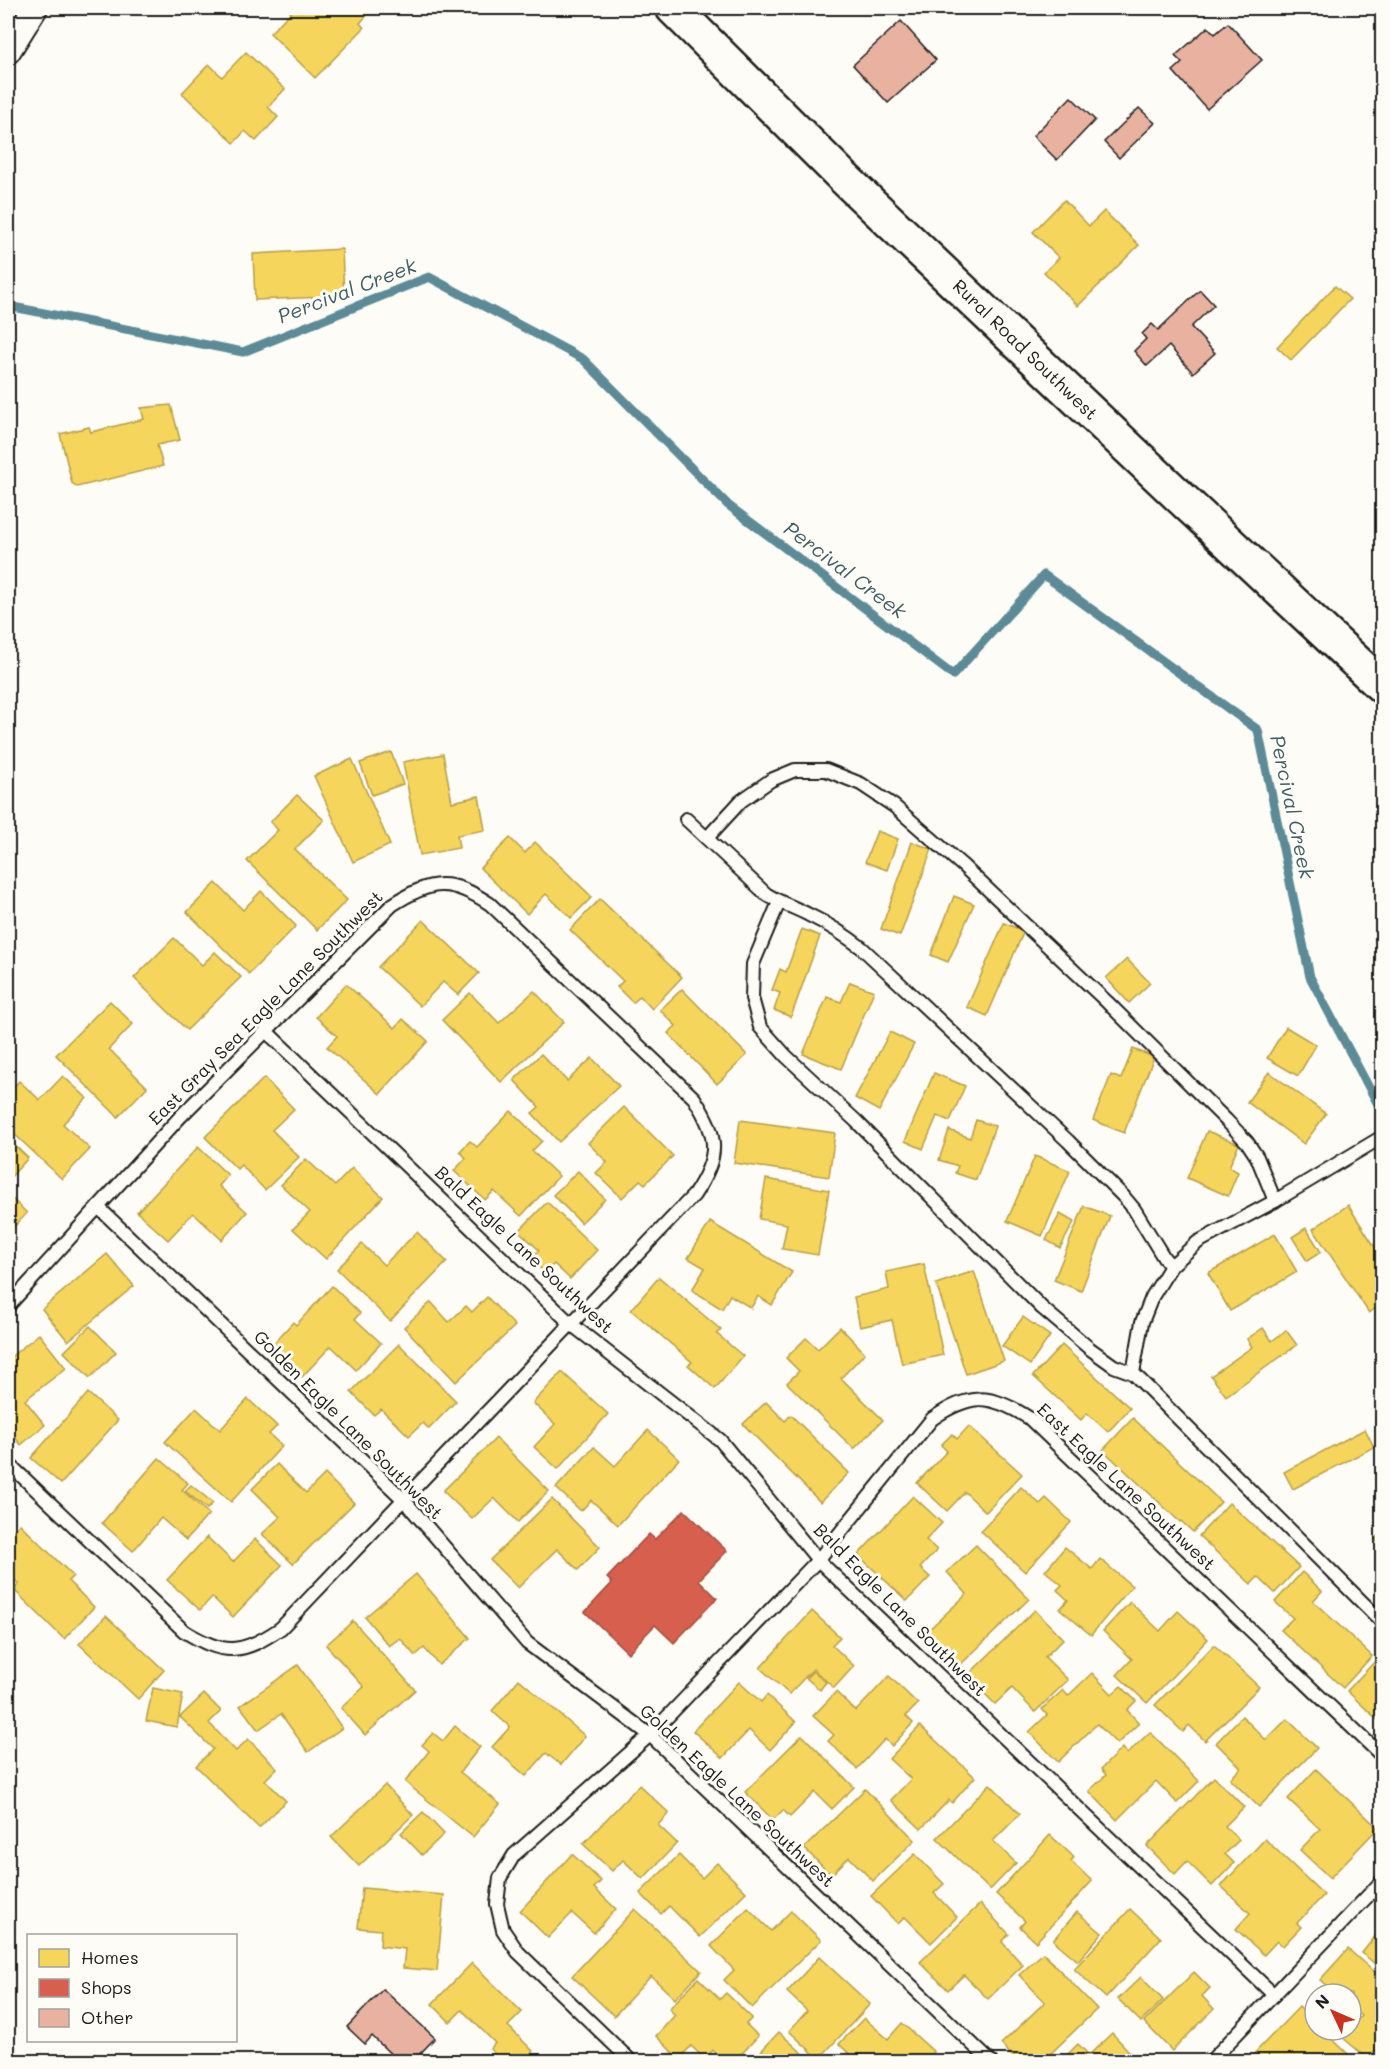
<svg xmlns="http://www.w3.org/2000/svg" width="1390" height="2069" font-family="Mali,sans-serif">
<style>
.homes{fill:#f6d55c;stroke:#b59e49;stroke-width:1.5}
.shops{fill:#d6604d;stroke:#9e4c3e;stroke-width:1.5}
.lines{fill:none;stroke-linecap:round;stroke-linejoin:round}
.stream{stroke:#5c8a96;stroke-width:9}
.building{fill:#e9b1a0;stroke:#1c1c1c;stroke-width:1.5}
.lane-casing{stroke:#1c1c1c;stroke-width:16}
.street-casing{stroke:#1c1c1c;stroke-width:28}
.secondary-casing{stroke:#1c1c1c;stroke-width:38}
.lane{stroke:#fdfcf7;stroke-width:12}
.street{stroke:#fdfcf7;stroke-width:24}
.secondary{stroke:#fdfcf7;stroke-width:33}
.labels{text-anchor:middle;stroke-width:6;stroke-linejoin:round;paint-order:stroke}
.street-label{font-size:18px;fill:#1c1c1c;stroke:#fdfcf7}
.water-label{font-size:20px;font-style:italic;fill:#415c63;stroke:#fdfcf7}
</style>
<rect width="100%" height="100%" fill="#fdfcf7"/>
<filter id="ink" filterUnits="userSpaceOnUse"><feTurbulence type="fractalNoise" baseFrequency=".0167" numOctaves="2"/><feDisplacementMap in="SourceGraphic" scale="12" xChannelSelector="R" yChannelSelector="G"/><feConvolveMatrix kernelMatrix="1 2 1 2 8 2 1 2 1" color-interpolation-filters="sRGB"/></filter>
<g filter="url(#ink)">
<g class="homes">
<path d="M295,8L301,11L304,8H370L372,10L360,23L364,28L315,78L270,33Z"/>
<path d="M246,52L285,89L268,107L278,117L256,141L245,131L234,143L182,93L209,64L222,77Z"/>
<path d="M1064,200L1089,226L1104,211L1139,245L1078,306L1044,272L1059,258L1033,232Z"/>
<path d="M342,249L344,296L255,300L253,254Z"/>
<path d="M1335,286L1350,299L1291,360L1277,347Z"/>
<path d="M171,405L180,440L157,445L163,466L77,487L72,483L60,434L89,427L91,432L144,419L141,408Z"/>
<path d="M391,752L403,784L372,795L360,763Z"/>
<path d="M443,754L452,802L479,796L485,830L457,835L459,848L420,855L403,762Z"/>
<path d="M352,759L390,845L353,862L314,776Z"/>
<path d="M297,795L324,820L295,849L347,900L317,930L247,861L278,830L270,822Z"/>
<path d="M877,831L898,839L887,870L865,862Z"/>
<path d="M510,838L525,853L535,842L592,897L571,918L546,894L527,914L480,868Z"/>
<path d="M912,842L932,849L900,936L881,929Z"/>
<path d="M216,883L243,910L261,891L296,926L249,974L187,912Z"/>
<path d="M954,896L974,904L948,962L931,955Z"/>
<path d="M600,899L682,977L652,1009L640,996L633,1003L617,987L623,981L570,930Z"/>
<path d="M423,920L479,973L458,995L443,982L420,1006L378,967Z"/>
<path d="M1004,923L1024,931L987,1016L967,1007Z"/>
<path d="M802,929L820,936L791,1017L774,1010L780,993L772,990L780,969L786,972Z"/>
<path d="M174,938L202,965L215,952L241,977L187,1030L134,978Z"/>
<path d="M1127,959L1150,983L1129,1003L1106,978Z"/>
<path d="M850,982L874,991L841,1069L803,1054L827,997L841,1002Z"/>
<path d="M346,984L395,1028L403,1019L428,1041L380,1094L327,1047L337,1036L316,1017Z"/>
<path d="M682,989L747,1055L717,1084L668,1033L676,1026L660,1010Z"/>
<path d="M534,991L564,1022L501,1082L442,1020L470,993L499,1023Z"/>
<path d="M110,1001L133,1024L109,1049L147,1087L118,1117L56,1055Z"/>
<path d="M1286,1027L1316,1045L1298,1076L1267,1058Z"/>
<path d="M890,1032L914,1044L879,1111L855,1098Z"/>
<path d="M1133,1049L1154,1057L1124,1133L1093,1120L1111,1075L1121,1079Z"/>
<path d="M541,1054L567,1081L592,1058L619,1086L559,1142L532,1113L539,1107L514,1080Z"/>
<path d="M1269,1072L1326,1114L1304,1144L1247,1102Z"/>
<path d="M934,1073L965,1086L950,1121L937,1116L923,1149L905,1141Z"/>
<path d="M63,1076L87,1098L63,1124L90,1149L62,1179L8,1128V1093L19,1081L40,1100Z"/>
<path d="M264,1078L294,1109L272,1130L299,1157L265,1190L241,1165L237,1169L205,1137Z"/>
<path d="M624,1107L673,1156L645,1184L640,1180L622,1198L596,1173L607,1162L588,1143Z"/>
<path d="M511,1111L542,1141L532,1151L559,1176L521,1216L494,1191L485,1200L454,1171L466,1158L460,1151L470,1141L477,1147Z"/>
<path d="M740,1120L835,1133L829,1177L734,1163Z"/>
<path d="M976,1120L995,1126L976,1180L955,1173L958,1166L939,1160L949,1130L970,1138Z"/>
<path d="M1207,1131L1239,1144L1229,1167L1238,1172L1228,1196L1187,1178Z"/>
<path d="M8,1139L28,1158L8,1180Z"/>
<path d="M198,1147L228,1175L219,1186L247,1212L222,1240L193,1213L168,1240L137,1212Z"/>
<path d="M1035,1156L1070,1171L1042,1236L1007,1221Z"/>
<path d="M306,1159L335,1186L352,1168L383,1197L326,1259L293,1229L310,1212L281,1185Z"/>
<path d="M578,1171L605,1199L581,1223L553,1195Z"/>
<path d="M766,1179L829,1190L818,1255L782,1249L787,1224L759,1219Z"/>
<path d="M8,1195L27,1213L8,1233Z"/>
<path d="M547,1202L597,1250L570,1279L554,1264L545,1273L531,1259L539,1250L519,1231Z"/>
<path d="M1348,1205L1382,1258V1304L1369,1313L1313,1229Z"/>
<path d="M1084,1206L1110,1216L1081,1291L1054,1280Z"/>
<path d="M1060,1214L1074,1222L1060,1248L1046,1240Z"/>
<path d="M710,1222L792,1272L772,1305L758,1296L751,1308L730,1295L722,1309L692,1290L705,1268L688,1258Z"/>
<path d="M1306,1228L1321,1252L1307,1261L1292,1237Z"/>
<path d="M417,1232L447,1262L390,1321L337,1269L362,1244L384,1265Z"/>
<path d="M1275,1234L1297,1272L1230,1311L1208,1273Z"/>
<path d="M107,1254L134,1286L68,1341L42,1309Z"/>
<path d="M924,1264L943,1355L902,1364L892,1320L860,1327L854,1297L889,1289L886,1272Z"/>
<path d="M974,1271L1004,1361L966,1374L936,1284Z"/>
<path d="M659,1277L721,1330L717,1334L743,1356L715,1389L688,1365L692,1362L631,1310Z"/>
<path d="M332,1286L360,1313L355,1319L381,1343L356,1370L331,1346L302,1377L270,1347L293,1322L296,1325Z"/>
<path d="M487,1297L515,1326L456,1382L404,1327L431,1302L449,1322L466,1306L472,1312Z"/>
<path d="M1023,1317L1050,1336L1030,1365L1002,1346Z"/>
<path d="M90,1326L116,1352L90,1378L64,1352Z"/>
<path d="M840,1327L865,1353L841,1378L883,1420L854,1449L787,1383L799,1371L786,1358L806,1338L818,1349Z"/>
<path d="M1263,1328L1272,1341L1286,1330L1297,1345L1226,1396L1211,1376L1252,1347L1247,1339Z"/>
<path d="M39,1334L66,1368L25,1400L45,1425L21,1445L8,1428V1359Z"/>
<path d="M399,1344L456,1401L429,1429L423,1423L409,1436L381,1409L374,1415L351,1392Z"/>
<path d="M1062,1345L1130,1408L1108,1432L1087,1413L1081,1420L1033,1376Z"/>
<path d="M562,1372L608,1414L558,1469L534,1447L555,1424L533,1403Z"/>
<path d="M88,1393L118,1420L61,1484L31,1458Z"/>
<path d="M248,1399L277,1426L269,1434L282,1446L231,1502L165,1442L196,1408L220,1430Z"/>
<path d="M766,1402L785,1421L791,1415L849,1473L820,1502L743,1424Z"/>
<path d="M1133,1418L1221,1502L1193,1532L1181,1521L1180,1522L1103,1450Z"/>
<path d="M969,1426L1022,1474L986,1512L965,1492L947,1511L917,1483L947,1451L941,1445L952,1434L957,1439Z"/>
<path d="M1365,1429L1374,1447L1293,1489L1284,1472Z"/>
<path d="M648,1430L679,1459L618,1525L591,1500L581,1511L556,1488L594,1447L615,1466Z"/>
<path d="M496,1438L549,1491L518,1522L494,1498L472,1519L443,1491Z"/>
<path d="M159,1458L188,1483L182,1490L209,1514L186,1540L161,1518L133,1551L102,1523Z"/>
<path d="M277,1464L306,1493L325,1474L354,1503L293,1564L262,1534L280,1517L252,1489Z"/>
<path d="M191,1485L213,1503L207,1509L185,1491Z"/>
<path d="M1021,1487L1040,1504L1046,1498L1071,1522L1025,1572L981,1531Z"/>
<path d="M913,1496L942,1523L926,1540L937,1550L920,1568L930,1577L907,1601L858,1555Z"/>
<path d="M552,1499L600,1547L578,1570L557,1549L518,1588L490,1560Z"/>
<path d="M1229,1503L1299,1567L1275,1593L1258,1577L1251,1584L1199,1536Z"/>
<path d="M20,1524L73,1576L68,1581L94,1607L64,1639L14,1590L19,1584L8,1573V1536Z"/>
<path d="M1382,1533V1549L1375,1539Z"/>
<path d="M207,1537L233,1562L255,1539L282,1565L233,1617L212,1597L200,1610L167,1580Z"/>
<path d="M976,1545L1029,1599L958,1667L925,1633L967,1594L947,1572Z"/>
<path d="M1065,1547L1092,1569L1100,1559L1132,1586L1091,1635L1060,1609L1068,1600L1057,1590L1062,1585L1045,1571Z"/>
<path d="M1302,1572L1322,1591L1313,1601L1372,1656L1343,1688L1281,1630L1293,1618L1275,1602Z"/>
<path d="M416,1574L470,1638L439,1665L424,1648L415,1656L400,1638L389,1646L365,1617Z"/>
<path d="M1130,1602L1160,1631L1178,1611L1208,1639L1147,1703L1117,1675L1132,1659L1103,1631Z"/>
<path d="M1035,1610L1063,1639L1045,1657L1068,1680L1035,1712L1012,1688L995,1704L967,1676Z"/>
<path d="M812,1611L840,1637L832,1645L854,1666L834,1688L813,1669L789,1694L760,1668Z"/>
<path d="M106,1616L164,1670L138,1699L79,1644Z"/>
<path d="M353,1621L415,1690L365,1735L341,1708L364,1687L326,1645Z"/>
<path d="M1214,1645L1259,1687L1205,1741L1189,1725L1183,1732L1155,1705Z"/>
<path d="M1376,1660L1382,1667V1724L1347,1691Z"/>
<path d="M298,1665L342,1728L308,1752L281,1714L258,1730L240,1706Z"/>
<path d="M813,1671L826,1682L820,1690L806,1678Z"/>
<path d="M1092,1673L1112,1694L1121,1686L1136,1701L1127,1710L1139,1723L1117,1744L1097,1724L1058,1762L1029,1732L1047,1715L1042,1709L1063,1690L1068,1696Z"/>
<path d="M889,1676L918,1704L906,1716L913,1723L892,1746L885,1739L857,1769L828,1741L834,1735L813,1716L836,1692L856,1711Z"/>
<path d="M519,1679L585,1736L561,1765L546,1753L526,1776L492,1747L510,1727L492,1711Z"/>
<path d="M739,1682L761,1702L767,1695L796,1722L770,1750L749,1730L723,1758L693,1731Z"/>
<path d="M153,1688L183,1694L177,1727L146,1721Z"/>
<path d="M204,1694L221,1711L209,1723L236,1751L248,1739L277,1768L265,1780L286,1801L259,1828L196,1766L213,1749L180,1717Z"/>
<path d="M1242,1716L1266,1740L1287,1719L1317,1748L1259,1807L1230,1779L1241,1768L1216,1743Z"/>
<path d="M455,1726L480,1747L460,1772L500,1804L473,1837L405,1782L429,1751L422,1745L433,1733L443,1741Z"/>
<path d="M920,1726L975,1777L952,1803L949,1800L921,1829L891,1800L911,1779L889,1759Z"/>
<path d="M1150,1732L1199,1781L1177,1803L1156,1781L1117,1820L1089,1791L1106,1775L1101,1769L1122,1748L1127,1754Z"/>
<path d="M802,1735L854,1787L832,1809L815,1792L790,1817L783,1810L773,1820L745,1792Z"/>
<path d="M1316,1769L1378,1828L1330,1878L1300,1850L1320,1829L1288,1799Z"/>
<path d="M1214,1777L1244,1807L1225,1826L1239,1840L1225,1854L1234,1863L1212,1886L1187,1861L1175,1874L1147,1846Z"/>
<path d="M990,1784L1020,1814L993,1841L1016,1863L990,1890L937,1838Z"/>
<path d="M385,1785L413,1815L359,1866L331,1837Z"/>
<path d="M639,1785L669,1813L658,1825L677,1843L643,1879L623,1860L612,1871L583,1844Z"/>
<path d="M865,1789L915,1840L873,1881L849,1857L831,1875L804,1848Z"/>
<path d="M423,1812L444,1834L422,1855L401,1833Z"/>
<path d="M1050,1835L1074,1857L1071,1861L1092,1881L1036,1942L1020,1927L1025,1921L996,1894Z"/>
<path d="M1265,1839L1324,1895L1297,1923L1301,1927L1283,1946L1277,1941L1264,1955L1236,1929L1250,1913L1221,1886Z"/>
<path d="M572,1854L601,1881L594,1888L616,1909L594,1933L572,1913L548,1938L520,1911Z"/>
<path d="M915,1854L944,1884L934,1893L957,1917L931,1943L905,1917L898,1924L871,1896Z"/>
<path d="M679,1855L702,1878L717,1863L746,1892L700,1937L669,1906L661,1914L640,1893Z"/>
<path d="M362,1888L444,1895L437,1971L403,1968L405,1949L380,1946L381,1930L358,1928Z"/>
<path d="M980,1904L1009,1934L1002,1942L1023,1965L988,1999L964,1975L948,1990L920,1962Z"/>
<path d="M748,1908L771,1931L791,1911L821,1940L752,2008L724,1980L734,1970L711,1946Z"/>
<path d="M635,1909L701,1971L675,1999L651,1976L614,2016L572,1976Z"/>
<path d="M1130,1909L1161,1938L1106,1998L1074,1969Z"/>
<path d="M1077,1912L1102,1933L1078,1961L1053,1940Z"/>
<path d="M1382,1928V1970L1362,1953Z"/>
<path d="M1348,1949L1382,1979V2043L1368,2059L1342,2037L1348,2030H1351V2027L1361,2016L1351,2007V1994H1336L1320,1980Z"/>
<path d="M1043,1953L1097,2009L1042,2062H1018L1001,2044L1045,2002L1019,1975Z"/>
<path d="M819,1957L870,2004L819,2059L789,2031L807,2011L787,1992Z"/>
<path d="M472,1963L522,2012L508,2026L533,2051L523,2062H502L490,2049L495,2043L462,2010L450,2022L432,2004Z"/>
<path d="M1194,1972L1210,1988L1202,1996L1214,2009L1172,2051L1144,2022Z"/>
<path d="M1141,1977L1163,2000L1141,2022L1118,1999Z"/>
<path d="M698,1978L720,1999L726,1993L752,2018L746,2024L758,2036L734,2062H724L713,2050L705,2059L691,2046L679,2059L656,2036L675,2015L669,2009Z"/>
<path d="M1299,2007L1315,2023V2030H1323L1348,2054L1341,2062L1247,2061Z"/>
<path d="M864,2018L888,2039L902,2023L934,2052L925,2062H858L839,2044Z"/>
<path d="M779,2032L811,2061L751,2062Z"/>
<path d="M1112,2033L1139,2062H1060L1078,2044L1089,2055Z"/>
</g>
<path class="shops" d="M684,1510L727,1551L699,1580L717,1598L674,1643L655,1625L628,1653L585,1612L612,1583L607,1578L649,1534L655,1539Z"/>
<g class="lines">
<path class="stream" d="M8,306L243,352L429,277L583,359L728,505L953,675L1044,575L1258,730L1310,977L1382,1112"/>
</g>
<g class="building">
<path d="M901,21L936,60L888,103L853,65Z"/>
<path d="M1228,23L1262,60L1207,109L1173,71L1182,63L1175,56L1208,27L1215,34Z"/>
<path d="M1071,97L1095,120L1057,160L1033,136Z"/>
<path d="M1139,108L1155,123L1119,158L1104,142Z"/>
<path d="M1200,290L1214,305L1191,327L1215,353L1193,373L1169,346L1147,366L1134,351L1146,339L1142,334L1152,324L1158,330Z"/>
<path d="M383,1989L435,2038L412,2062H399L372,2036L365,2044L347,2027Z"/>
</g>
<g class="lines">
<g class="lane-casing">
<g id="lane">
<path d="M686,819L766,894C780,903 794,907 809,915C828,924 845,935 862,948L1068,1141L1124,1197L1134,1209L1164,1258L1171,1266"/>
<path d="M707,838L741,801L771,780L795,770H826L861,784L894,806L963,866L1107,1002L1226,1120L1247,1142L1257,1157L1275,1201"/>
<path d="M779,902L753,964L752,998L760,1027L786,1056L856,1121L1042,1308L1089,1348L1114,1366L1133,1373L1382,1622"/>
<path d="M266,1031L571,1324L720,1440L818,1560L1274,1995"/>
<path d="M98,1207L403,1499L527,1643L650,1735L991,2062"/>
<path d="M8,1306L180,1117L392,905C432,879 451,878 490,904L694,1098C719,1137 720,1156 694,1195L281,1628C242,1655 224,1656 184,1631L8,1463"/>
<path d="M1133,1373L1142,1322L1152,1297L1171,1266L1198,1242L1275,1201L1382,1137"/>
<path d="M632,2062L518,1952L503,1930L497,1904L500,1878L514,1855L650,1735L818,1560L932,1419C970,1393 989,1393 1029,1418L1382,1756"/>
<path d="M1210,2062L1382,1881"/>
</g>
</g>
<g class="street-casing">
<path id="street" d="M8,51L35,8"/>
</g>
<g class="secondary-casing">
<path id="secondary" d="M673,8L844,178L1181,498L1382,686"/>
</g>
<use href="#lane" class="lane"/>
<use href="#street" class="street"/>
<use href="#secondary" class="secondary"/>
</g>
</g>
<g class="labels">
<g class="street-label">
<text transform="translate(1025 350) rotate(44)" y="6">Rural Road Southwest</text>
<text transform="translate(266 1008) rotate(-45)" y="6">East Gray Sea Eagle Lane Southwest</text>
<text transform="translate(524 1250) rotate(43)" y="6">Bald Eagle Lane Southwest</text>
<text transform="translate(348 1425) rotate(45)" y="6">Golden Eagle Lane Southwest</text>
<text transform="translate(1126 1487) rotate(43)" y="6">East Eagle Lane Southwest</text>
<text transform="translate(900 1610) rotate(45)" y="6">Bald Eagle Lane Southwest</text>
<text transform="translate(737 1796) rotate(43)" y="6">Golden Eagle Lane Southwest</text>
</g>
<g class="water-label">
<text transform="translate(347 291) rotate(-21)" y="7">Percival Creek</text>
<text transform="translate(845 570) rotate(37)" y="7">Percival Creek</text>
<text transform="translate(1292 807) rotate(78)" y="7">Percival Creek</text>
</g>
</g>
<rect width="1390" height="2069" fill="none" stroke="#fdfcf7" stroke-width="30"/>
<rect x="15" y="15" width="1360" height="2039" fill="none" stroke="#1c1c1c" stroke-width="2" filter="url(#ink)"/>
<rect x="27" y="1934" width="210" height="108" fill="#fdfcf7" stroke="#a3a29f" stroke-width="1.5"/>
<rect x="39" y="1949" width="30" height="18" fill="#f6d55c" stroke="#a3a29f" stroke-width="1.5"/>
<text x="81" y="1964" font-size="18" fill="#1c1c1c">Homes</text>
<rect x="39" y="1979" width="30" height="18" fill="#d6604d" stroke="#a3a29f" stroke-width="1.5"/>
<text x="81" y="1994" font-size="18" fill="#1c1c1c">Shops</text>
<rect x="39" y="2009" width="30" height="18" fill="#e9b1a0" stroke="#a3a29f" stroke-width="1.5"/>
<text x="81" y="2024" font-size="18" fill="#1c1c1c">Other</text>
<g transform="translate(1333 2012) rotate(314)"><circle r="28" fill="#fdfcf7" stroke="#a3a29f" stroke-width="1.5"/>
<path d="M0-4.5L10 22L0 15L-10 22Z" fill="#c8321e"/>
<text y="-9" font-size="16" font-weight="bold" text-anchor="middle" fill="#1c1c1c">N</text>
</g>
</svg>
